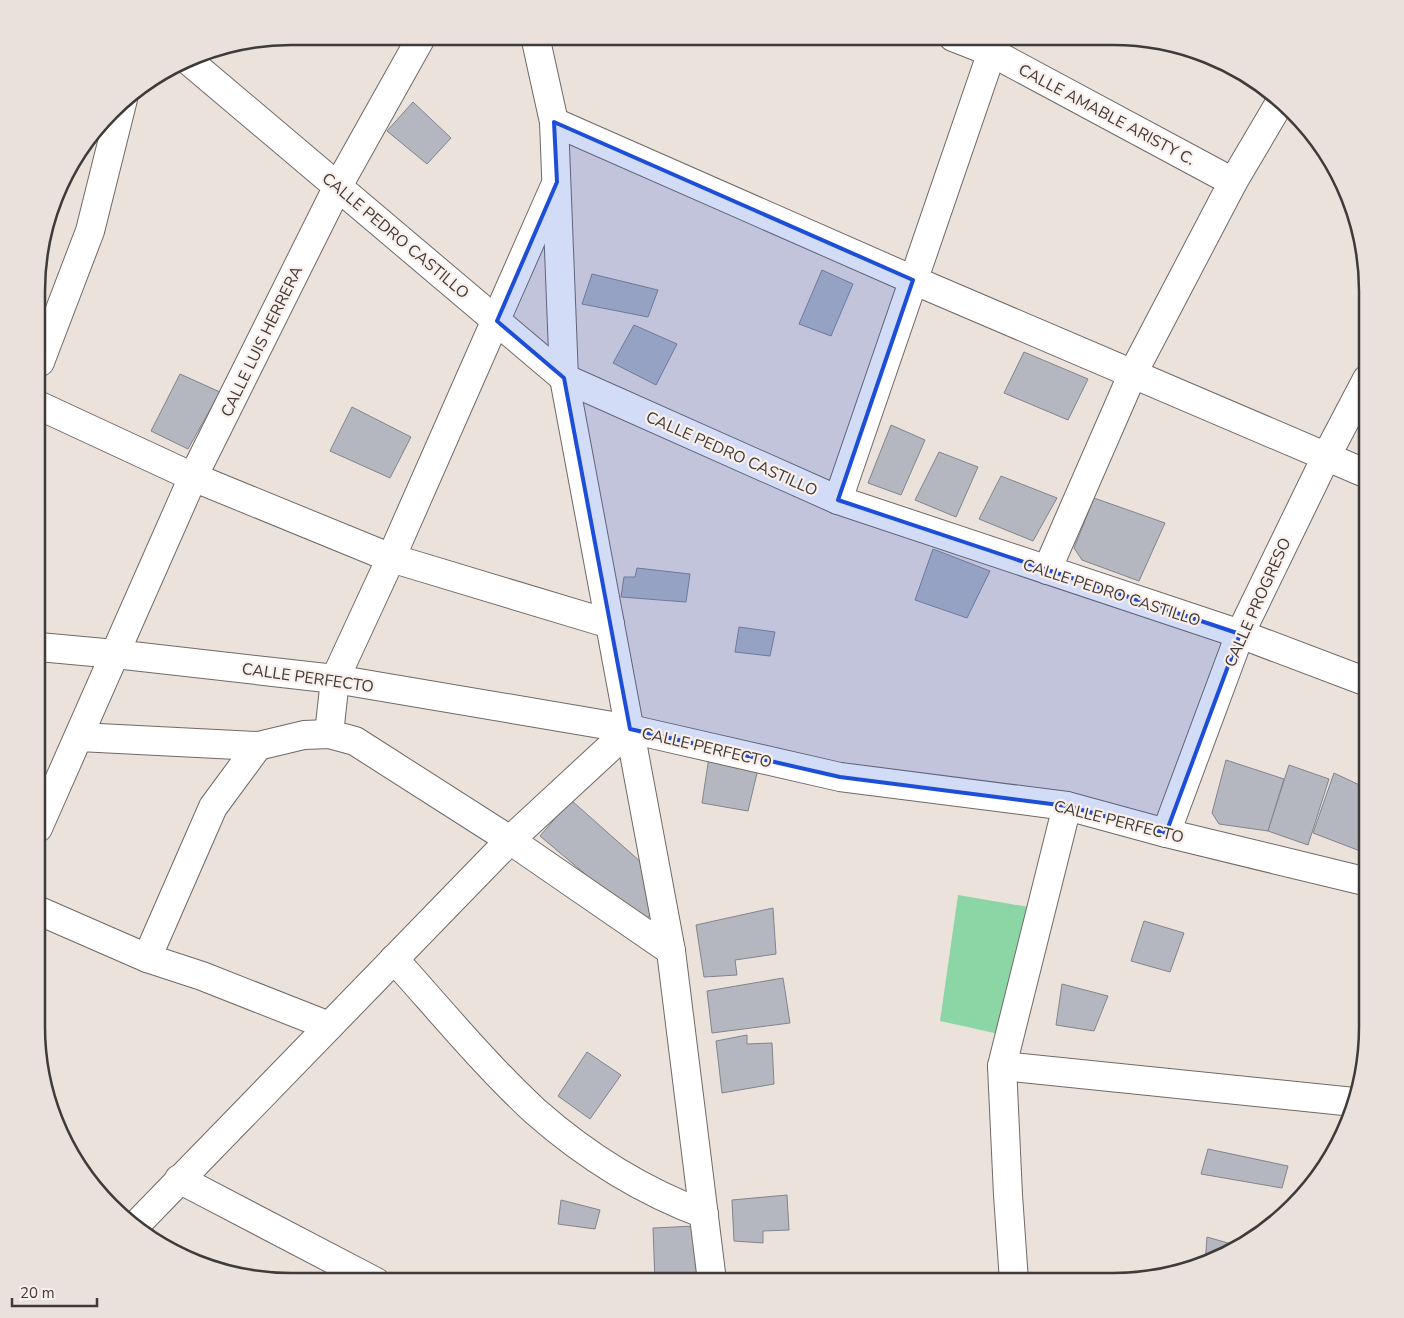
<svg xmlns="http://www.w3.org/2000/svg" width="1404" height="1318" font-family="'Nunito Sans',sans-serif">
<style>
.green{fill:#8cd6a5}
.building{fill:#b5b7c0;stroke:#82838c}
.lines{fill:none;stroke-linecap:round;stroke-linejoin:round}
.minor-casing{stroke:#726864;stroke-width:30}
.minor{stroke:#fff;stroke-width:28}
.marked{fill:#1d4ed8;fill-opacity:0.2;stroke:#1d4ed8;stroke-width:4;stroke-linejoin:round}
.labels{text-anchor:middle;stroke-width:4.5;stroke-linejoin:round;paint-order:stroke}
.street-label{font-size:16px;fill:#3f3b38;stroke:#faefea}
.rim{fill:none;stroke:#3f3b38;stroke-width:2.5}
</style>
<rect width="100%" height="100%" fill="#ece2dc"/>
<path class="green" d="M958,895L1029,907L1008,1036L940,1021Z"/>
<g class="building">
<path d="M413,102L451,138L427,164L387,131Z"/>
<path d="M822,270L853,284L831,336L799,324Z"/>
<path d="M592,274L658,290L648,317L582,304Z"/>
<path d="M634,325L677,344L656,385L613,363Z"/>
<path d="M1024,352L1088,379L1068,420L1004,393Z"/>
<path d="M180,374L220,392L188,449L151,431Z"/>
<path d="M352,407L411,437L390,478L330,451Z"/>
<path d="M891,425L925,440L901,495L868,483Z"/>
<path d="M939,452L978,467L956,517L915,500Z"/>
<path d="M1001,476L1057,498L1033,541L979,519Z"/>
<path d="M1094,498L1165,523L1139,581L1082,560L1074,548Z"/>
<path d="M933,549L990,571L967,618L915,600Z"/>
<path d="M637,568L690,574L686,602L621,597L624,577H635Z"/>
<path d="M739,627L775,632L770,656L735,652Z"/>
<path d="M709,757L758,769L748,811L702,803Z"/>
<path d="M1226,760L1284,779L1268,831L1219,824L1212,813Z"/>
<path d="M1289,765L1329,779L1308,845L1268,831Z"/>
<path d="M1334,773L1368,789V854L1313,833Z"/>
<path d="M571,800L643,864L652,914L642,922L540,836Z"/>
<path d="M773,908L776,954L735,960L737,975L704,977L696,925Z"/>
<path d="M1144,921L1184,933L1170,972L1131,961Z"/>
<path d="M783,978L790,1023L712,1033L707,991Z"/>
<path d="M1062,984L1108,996L1094,1031L1056,1025Z"/>
<path d="M747,1035V1044L772,1043L774,1084L722,1093L716,1041Z"/>
<path d="M587,1052L621,1075L590,1119L558,1096Z"/>
<path d="M1208,1149L1288,1166L1282,1188L1201,1174Z"/>
<path d="M787,1195L789,1230L763,1231V1243L734,1241L732,1200Z"/>
<path d="M561,1200L600,1210L595,1229L558,1224Z"/>
<path d="M695,1226L699,1281L655,1282L653,1228Z"/>
<path d="M1207,1237L1235,1245L1234,1248L1210,1262L1205,1264Z"/>
</g>
<g class="lines">
<g class="minor-casing">
<g id="minor">
<path d="M535,36L554,122L564,378L671,951L712,1281"/>
<path d="M953,37L991,52L1233,182"/>
<path d="M189,61L564,378L838,500L1240,634L1367,682"/>
<path d="M554,122L913,280L1367,474"/>
<path d="M40,362L90,231L123,99"/>
<path d="M40,406L193,477L391,558L610,624"/>
<path d="M838,500L997,37"/>
<path d="M1047,570L1133,373L1233,182L1279,104"/>
<path d="M39,647L115,654L335,679L630,729L840,777L1067,806L1166,833L1368,882"/>
<path d="M329,734L335,679L391,558L554,188"/>
<path d="M79,737L258,746L304,735L329,734L355,741L510,840L671,951"/>
<path d="M258,746L213,807L147,958L202,976L329,1026"/>
<path d="M38,828L193,477L338,186L422,36"/>
<path d="M1166,833L1240,634L1326,457L1367,379"/>
<path d="M37,910L147,958"/>
<path d="M394,959C440,1010 486,1066 536,1112C585,1155 642,1191 704,1214"/>
<path d="M1002,1066L1354,1102"/>
<path d="M179,1179L376,1282"/>
<path d="M137,1224L510,840L630,729"/>
<path d="M1014,1281L1008,1195L1002,1066L1067,806"/>
</g>
</g>
<use href="#minor" class="minor"/>
</g>
<path class="marked" d="M554,122L913,280L838,500L1240,634L1166,833L1067,806L840,777L630,729L564,378L497,321L557,182Z"/>
<g class="labels">
<g class="street-label">
<text transform="translate(1107 114) rotate(28)" y="6">CALLE AMABLE ARISTY C.</text>
<text transform="translate(396 235) rotate(40)" y="6">CALLE PEDRO CASTILLO</text>
<text transform="translate(261 341) rotate(-64)" y="6">CALLE LUIS HERRERA</text>
<text transform="translate(732 453) rotate(24)" y="6">CALLE PEDRO CASTILLO</text>
<text transform="translate(1112 592) rotate(18)" y="6">CALLE PEDRO CASTILLO</text>
<text transform="translate(1257 602) rotate(-66)" y="6">CALLE PROGRESO</text>
<text transform="translate(308 677) rotate(8)" y="6">CALLE PERFECTO</text>
<text transform="translate(707 747) rotate(13)" y="6">CALLE PERFECTO</text>
<text transform="translate(1119 821) rotate(14)" y="6">CALLE PERFECTO</text>
</g>
</g>
<path d="M0 0H1404V1318H0ZM291 45H1113A246 246 0 0 1 1359 291V1027A246 246 0 0 1 1113 1273H291A246 246 0 0 1 45 1027V291A246 246 0 0 1 291 45Z" fill="#ebe1dc" fill-rule="evenodd"/>
<path class="rim" d="M291 45H1113A246 246 0 0 1 1359 291V1027A246 246 0 0 1 1113 1273H291A246 246 0 0 1 45 1027V291A246 246 0 0 1 291 45Z"/>
<path d="M12 1298v8h85v-8" fill="none" stroke="#3f3b38" stroke-width="2.5"/>
<text x="20" y="1298" font-size="15" fill="#3f3b38" stroke="#faefea" stroke-width="4" paint-order="stroke">20 m</text>
</svg>
